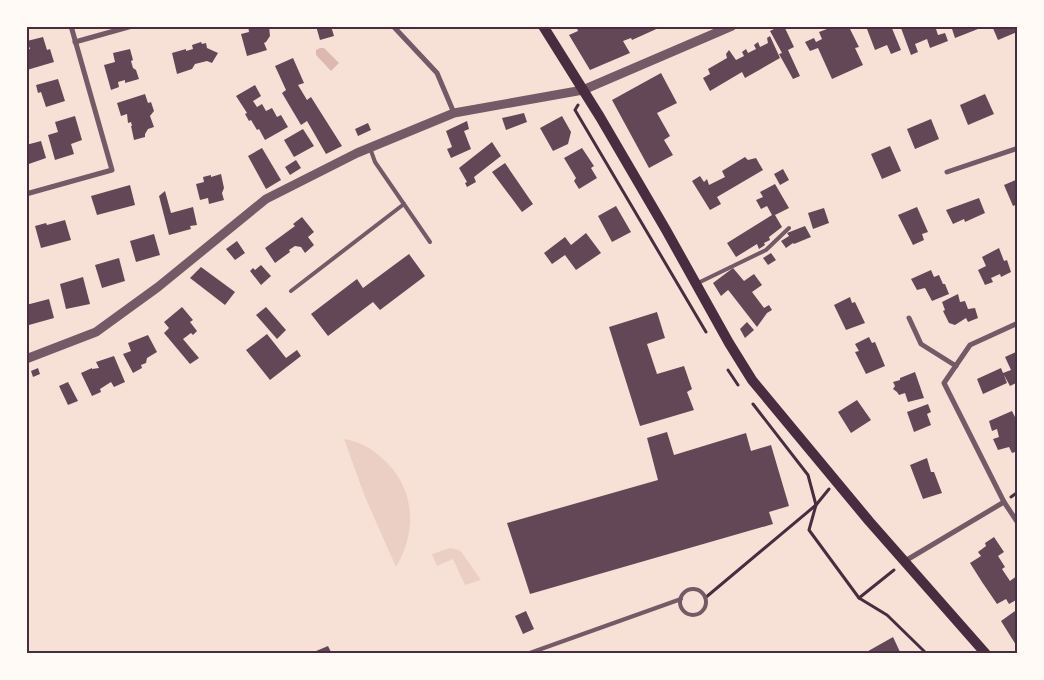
<svg xmlns="http://www.w3.org/2000/svg" width="1044" height="680" font-family="Jost,sans-serif">
<style>
.green{fill:#ebcfc5}
.water{fill:#dcb8b0}
.building{fill:#644757}
.lines{fill:none;stroke-linecap:round;stroke-linejoin:round}
.path{stroke:#4a2c40;stroke-width:3}
.service{stroke:#755966;stroke-width:4}
.minor{stroke:#755966;stroke-width:5}
.tertiary{stroke:#755966;stroke-width:9}
.secondary{stroke:#4a2c40;stroke-width:10}
.neatline{fill:none;stroke:#4a2c40;stroke-width:2}
</style>
<rect width="100%" height="100%" fill="#f7e1d7"/>
<g class="green">
<path d="M344,439C358,441 371,448 382,458C415,487 418,530 396,567L365,497Z"/>
<path d="M450,548L459,550L462,553L481,580L465,585L453,559L437,566L432,554Z"/>
</g>
<path class="water" d="M320,48H324L339,63L331,71L316,55V50Z"/>
<g class="building">
<path d="M248,26H269L270,36L266,42L264,43L267,50L247,56L241,34L249,32Z"/>
<path d="M316,26H331L334,36L320,40Z"/>
<path d="M576,26H663L632,40L631,38L623,41L630,53L590,70L569,35L578,31Z"/>
<path d="M780,26H784L794,47L788,50L800,76L793,79L779,54L782,53L770,31Z"/>
<path d="M826,26L849,27L859,47L855,48L863,65L832,79L818,48L810,51L805,42L814,38L816,42L822,39L819,32L827,29Z"/>
<path d="M874,26H891L901,50L891,54L887,45L875,50L867,29Z"/>
<path d="M905,26H935L938,35L945,33L948,41L930,48L927,39L915,44L918,52L911,55L901,28Z"/>
<path d="M951,26H977L978,29L955,38Z"/>
<path d="M992,26H1015L1017,32L998,40Z"/>
<path d="M770,36L780,58L745,78L742,72L710,91L703,78L710,74L708,69L727,58L726,54L729,50L736,60L744,56L742,52L746,49L748,53L756,49L754,45L758,42L760,47L768,43L767,38Z"/>
<path d="M43,37L47,50L50,49L54,62L27,70L26,50L30,49L27,41Z"/>
<path d="M201,42L202,44L206,43L207,48L218,53L212,63L207,61L195,64L192,69L177,74L172,53L186,49V51L193,49L192,45Z"/>
<path d="M130,49L133,60L131,61L133,68L136,70L139,79L125,83V80L118,82L119,87L111,90L104,65L115,62L113,53Z"/>
<path d="M293,58L304,83L298,85L307,100L311,97L342,146L326,154L307,121L301,125L282,93L286,90L275,66Z"/>
<path d="M661,73L677,103L657,113L670,136L664,140L673,155L649,168L612,100Z"/>
<path d="M58,79L65,101L46,107L41,92L38,93L36,85Z"/>
<path d="M255,85L261,96L253,101L257,107L262,104L266,111L272,108L277,117L281,115L288,127L265,140L259,129L257,130L251,120L249,121L245,114L247,113L236,96Z"/>
<path d="M145,94L148,103L151,102L154,111L150,116L154,127L148,129L145,134V137L134,140L131,126H132L131,122L128,123L127,114L121,116L117,103Z"/>
<path d="M985,94L994,114L968,125L960,105Z"/>
<path d="M524,113L527,122L506,130L502,118Z"/>
<path d="M75,116L82,140L71,144L74,154L55,160L48,135L58,132L55,122Z"/>
<path d="M562,116L571,132L568,144L553,151L540,128Z"/>
<path d="M931,119L939,139L915,149L907,129Z"/>
<path d="M467,121L469,129L464,131L471,149L451,158L447,149L452,147L446,131Z"/>
<path d="M368,123L371,130L358,136L355,129Z"/>
<path d="M303,129L314,146L294,157L284,140Z"/>
<path d="M41,141L46,158L26,165V145Z"/>
<path d="M492,142L501,156L474,177L476,182L467,187L465,183L467,182L459,168Z"/>
<path d="M890,146L901,171L882,179L871,154Z"/>
<path d="M262,148L281,180L266,189L248,156Z"/>
<path d="M582,148L594,166L591,168L597,178L579,189L574,181L576,178L564,158Z"/>
<path d="M745,157L748,160L756,158L763,170L717,197L721,204L710,210L692,181L700,176L704,182L707,179L709,185L725,177L722,171Z"/>
<path d="M296,160L301,168L290,175L285,167Z"/>
<path d="M505,163L533,204L522,212L492,172Z"/>
<path d="M783,169L789,180L780,185L774,174Z"/>
<path d="M221,174L224,188L222,193L224,200L209,204L208,198L200,200L196,184L204,182L203,177L211,175V177Z"/>
<path d="M1018,179V204L1013,206L1004,185Z"/>
<path d="M775,184L789,208L775,215L782,227L769,237L770,240L764,243L765,245L759,249L757,244L736,257L727,243L772,215L767,206L761,209L756,200L763,197L760,192Z"/>
<path d="M130,185L135,205L97,215L91,196Z"/>
<path d="M165,191L171,213L193,207L197,225L190,226L191,229L169,235L159,196Z"/>
<path d="M979,198L985,213L965,222L964,219L953,224L946,210Z"/>
<path d="M616,206L631,232L612,242L598,216Z"/>
<path d="M917,207L928,232L922,234L924,240L913,245L898,215Z"/>
<path d="M824,208L829,223L813,229L808,213Z"/>
<path d="M302,217L314,232L308,237L314,245L305,253L301,247L295,246L289,250L290,252L275,263L265,248L295,226L293,224Z"/>
<path d="M65,220L71,240L41,248L35,226L46,223L47,225Z"/>
<path d="M805,226L811,237L794,244L793,243L786,248L781,241L789,236L787,233Z"/>
<path d="M586,233L601,253L576,270L565,255L552,264L544,253L565,237L571,245Z"/>
<path d="M154,234L160,255L136,262L130,241Z"/>
<path d="M237,241L245,253L235,260L226,249Z"/>
<path d="M999,248L1004,261L1007,260L1011,272L1001,277L1000,274L991,278L993,282L985,285L978,270L986,266L982,257Z"/>
<path d="M771,253L776,260L768,265L763,258Z"/>
<path d="M409,254L425,276L380,310L373,302L328,336L311,314L357,279L363,288Z"/>
<path d="M119,258L125,281L102,288L95,265Z"/>
<path d="M261,265L271,276L261,285L250,271L253,268L255,270Z"/>
<path d="M201,267L235,292L225,305L190,278Z"/>
<path d="M733,268L744,281L754,274L762,285L752,292L764,308L769,305L772,310L767,313L757,327L729,291L728,290L721,296L713,283Z"/>
<path d="M931,270L934,277L939,275L943,284H945L949,294L932,301L925,288L917,290L911,279Z"/>
<path d="M83,277L90,304L66,309L60,284Z"/>
<path d="M958,294L960,302L965,301L968,309L975,308L978,318L968,322L966,318L955,325L949,323L943,311L945,310L942,302Z"/>
<path d="M850,297L852,303L855,302L865,323L846,330L834,305Z"/>
<path d="M49,299L54,318L29,325L26,305Z"/>
<path d="M182,307L193,320L190,322L197,331L193,335L191,333L183,339L199,358L190,364L164,333L169,328L164,322Z"/>
<path d="M266,307L286,330L277,339L256,315Z"/>
<path d="M657,312L665,338L647,344L657,374L684,366L692,389L687,392L694,410L640,426L609,327Z"/>
<path d="M747,322L754,330L745,338L740,329Z"/>
<path d="M267,334L286,358L297,350L301,356L270,380L246,350Z"/>
<path d="M148,335L157,352L147,358L146,363L141,365L142,368L133,373L123,354L131,351L128,343Z"/>
<path d="M869,337L872,343L875,342L885,366L866,374L855,352L859,351L855,344Z"/>
<path d="M1018,351V385L1016,383L1010,386L1004,375L1007,383L983,394L977,379L1001,368L1003,373L1011,370L1005,357Z"/>
<path d="M114,356L125,382L114,387L111,382L100,389L101,392L92,396L81,373L92,368V369L99,368L96,362Z"/>
<path d="M38,368L40,374L33,377L31,371Z"/>
<path d="M915,372L924,398L908,402L905,393L899,395L897,392L893,389L895,386L893,382L900,380V378Z"/>
<path d="M68,382L78,401L68,405L59,386Z"/>
<path d="M857,400L871,420L851,433L838,412Z"/>
<path d="M928,404L931,412L927,414L931,425L914,432L907,412Z"/>
<path d="M1012,411L1018,423V451L1012,453L1009,447L998,450L993,439L999,437L997,429L992,431L989,421Z"/>
<path d="M667,432L674,455L746,433L751,451L771,445L789,506L769,512L773,524L530,594L507,523L658,480L647,438Z"/>
<path d="M927,458L931,472H934L942,493L923,499L910,465Z"/>
<path d="M994,537L1004,552L998,556L1005,567L1002,569L1010,581L1018,575V599L1009,604L1006,599L997,604L982,582L994,574L982,582L970,563L981,556L978,552L986,546L985,543Z"/>
<path d="M526,611L534,629L523,634L515,616Z"/>
<path d="M1015,611L1018,615V644L1016,645L1001,621Z"/>
<path d="M893,637L901,654H863Z"/>
<path d="M328,646L332,654H309Z"/>
</g>
<g class="lines">
<g class="path">
<path d="M578,105L575,110L706,332"/>
<path d="M728,370L738,385"/>
<path d="M753,404L808,475L816,505L809,530L859,598L887,615L927,654"/>
<path d="M1011,497L1018,492"/>
<path d="M705,598L816,505L829,489"/>
<path d="M859,598L894,570"/>
</g>
<g class="service">
<path d="M370,148L375,162L430,242"/>
<path d="M698,283L766,250L789,228"/>
<path d="M291,291L404,204"/>
<circle cx="693" cy="602" r="13"/>
<path d="M527,654L681,599"/>
</g>
<g class="minor">
<path d="M393,26L437,73L454,113"/>
<path d="M75,42L132,26"/>
<path d="M947,172L1018,148"/>
<path d="M26,194L112,170L71,26"/>
<path d="M909,318L921,344L956,366"/>
<path d="M1018,323L970,345L944,383L1004,502L1018,523"/>
<path d="M905,561L1004,502"/>
</g>
<path class="tertiary" d="M26,359L96,332L158,287L266,199L357,153L454,113L583,90L732,26"/>
<path class="secondary" d="M543,26L600,117L666,230L729,343L752,380L869,521L986,654"/>
</g>
<rect width="1044" height="680" fill="none" stroke="#fffaf5" stroke-width="55"/>
<rect x="28" y="28" width="988" height="624" class="neatline"/>
</svg>
